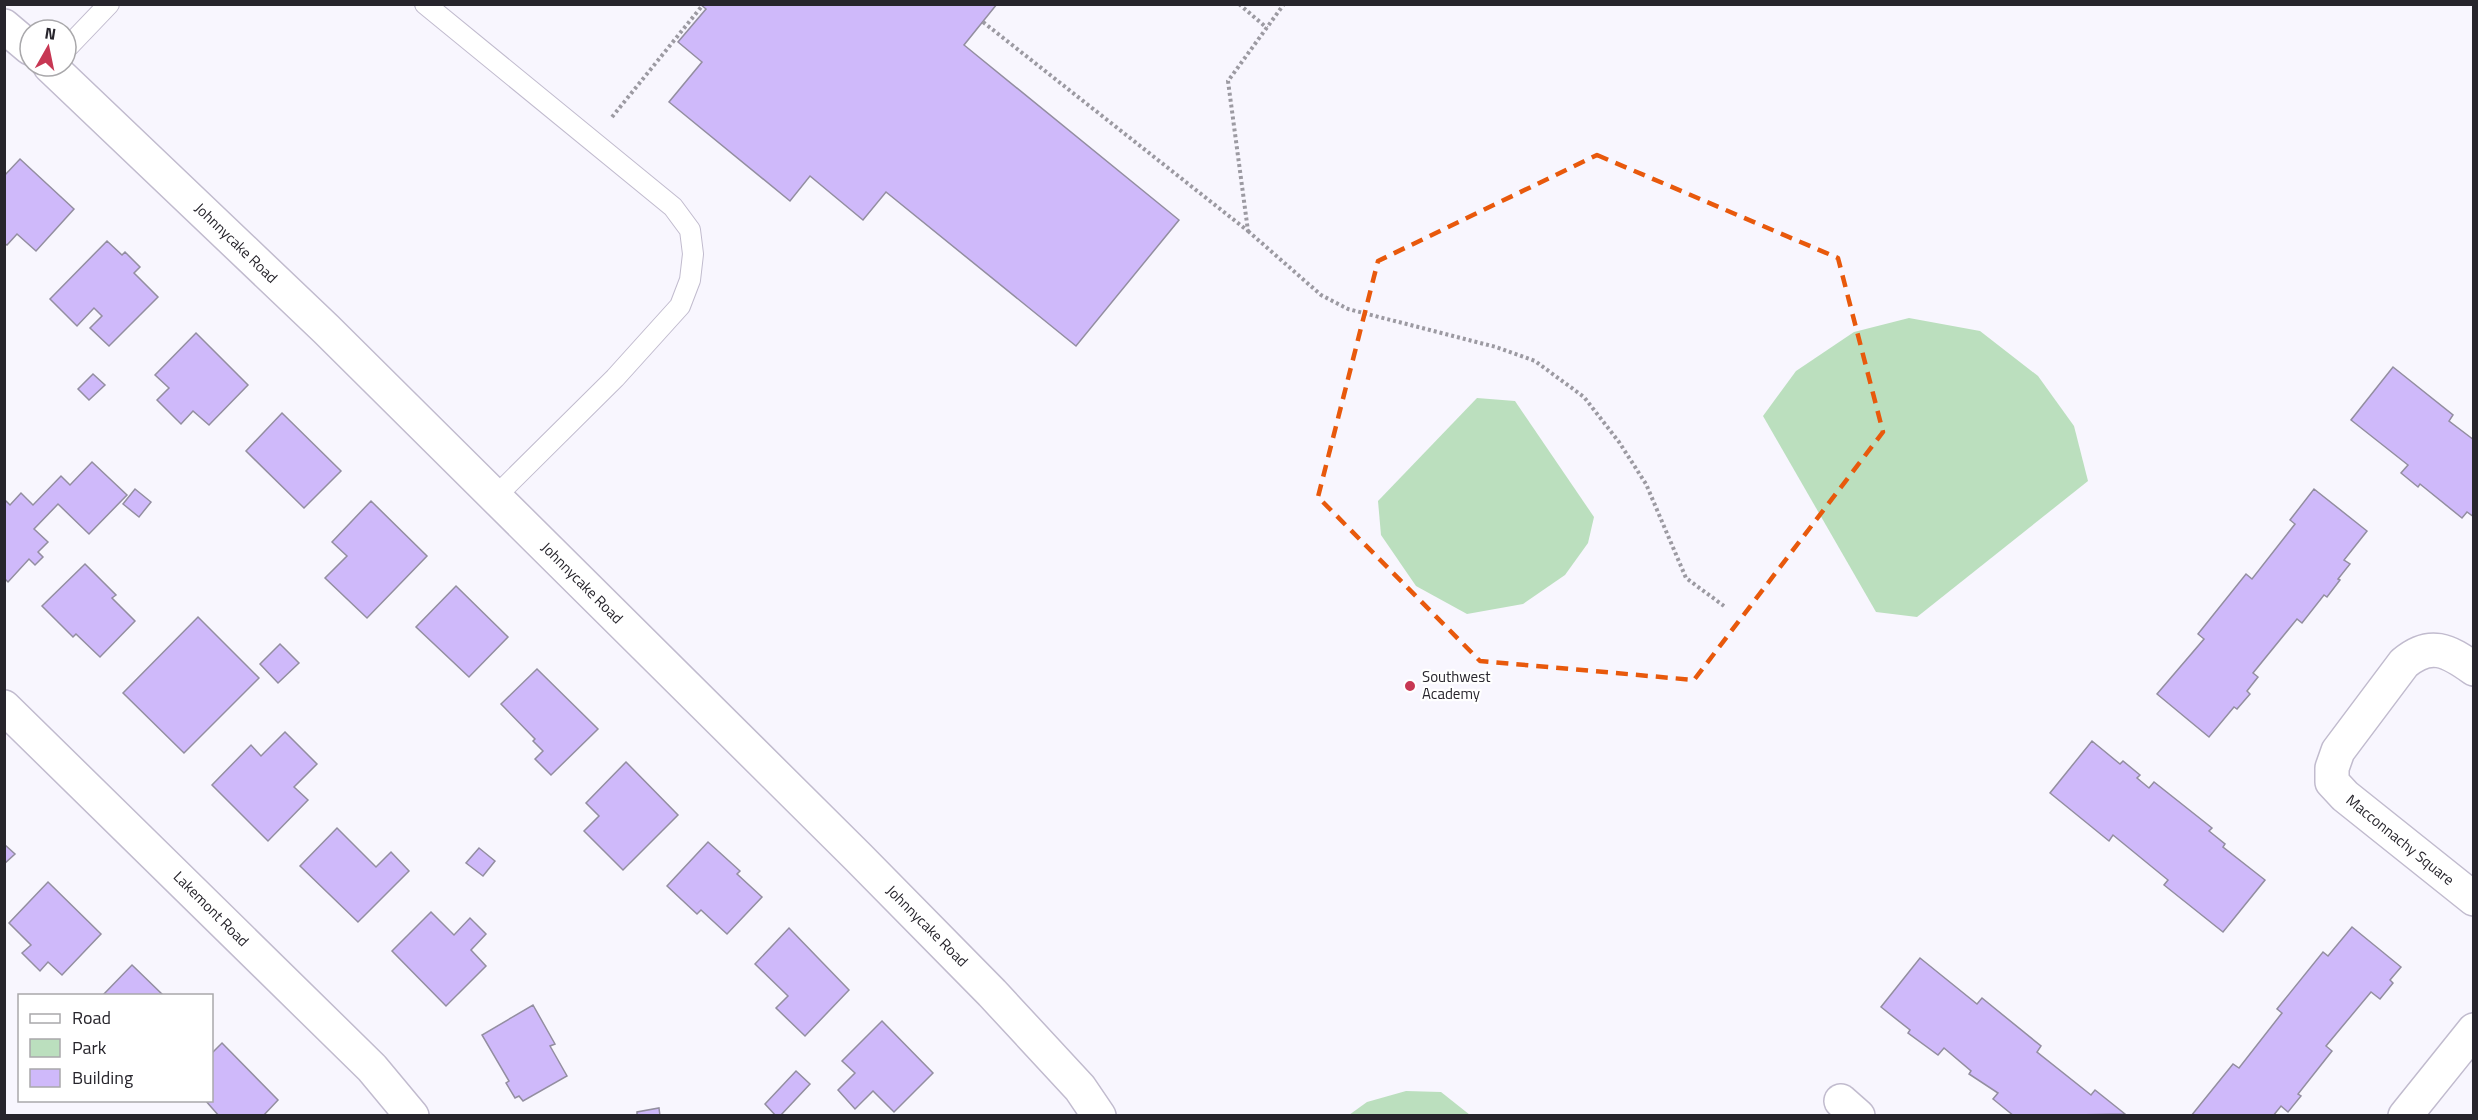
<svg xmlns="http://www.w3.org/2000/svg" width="2478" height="1120" font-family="'Titillium Web',sans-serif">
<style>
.green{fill:#bbdfbe}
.building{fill:#cfb9fa;stroke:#938ea0;stroke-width:1.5}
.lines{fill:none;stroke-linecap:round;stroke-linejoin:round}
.service-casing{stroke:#c1bbce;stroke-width:22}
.minor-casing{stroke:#c1bbce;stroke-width:36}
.secondary-casing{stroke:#c1bbce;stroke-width:36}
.path{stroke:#9c9aa2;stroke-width:4;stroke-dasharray:3 3;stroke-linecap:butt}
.service{stroke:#fff;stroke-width:20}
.minor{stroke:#fff;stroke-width:33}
.secondary{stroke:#fff;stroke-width:33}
.marked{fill:none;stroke:#e8590c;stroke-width:4.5;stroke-dasharray:12 8;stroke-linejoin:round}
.poi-dot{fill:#c73753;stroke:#fff;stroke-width:2}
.labels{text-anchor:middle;stroke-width:4.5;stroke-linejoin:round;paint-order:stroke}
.street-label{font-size:15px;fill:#27252c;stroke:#fff}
.poi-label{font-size:15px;fill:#27252c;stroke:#fff;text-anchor:start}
</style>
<rect width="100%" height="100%" fill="#f8f6fe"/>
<g class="green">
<path d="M1909,318L1980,331L2038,376L2074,426L2088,481L1917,617L1876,612L1763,416L1796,371L1854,332Z"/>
<path d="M1477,398L1515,401L1594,517L1588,543L1565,575L1523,604L1467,614L1416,586L1381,535L1378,501Z"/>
<path d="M1406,1091L1441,1092L1470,1115H1349L1367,1102Z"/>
</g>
<g class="building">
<path d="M700,4H997L964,45L1179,220L1076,346L886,192L863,220L810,176L790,201L669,102L702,62L678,42L706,9Z"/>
<path d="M20,159L74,209L36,251L17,234L7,245L4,243V176Z"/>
<path d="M107,241L122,255L125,252L140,267L134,273L158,297L109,346L90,328L102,316L94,308L77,326L50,299Z"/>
<path d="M196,333L248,385L209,425L193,411L181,424L157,400L169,388L155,375Z"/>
<path d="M2393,367L2453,415L2449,421L2474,440V517L2467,512L2462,518L2420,484L2418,487L2401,473L2408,465L2351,420Z"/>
<path d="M93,374L105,385L89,400L78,389Z"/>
<path d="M282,413L341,471L304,508L246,451Z"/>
<path d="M92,462L127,495L89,534L58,504L34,529L48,542L38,552L43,557L35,565L29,559L8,582L4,578V499L10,505L21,493L33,505L61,476L70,485Z"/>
<path d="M135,489L151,502L139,517L123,504Z"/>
<path d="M2314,489L2367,531L2344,560L2350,564L2338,579L2340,580L2327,597L2324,595L2302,623L2297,619L2253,673L2258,677L2247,691L2250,694L2237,709L2234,707L2209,737L2157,694L2204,639L2198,634L2246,574L2252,579L2295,524L2290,520Z"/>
<path d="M371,501L427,556L367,618L325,578L347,556L332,542Z"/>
<path d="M85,564L116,595L112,598L135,621L100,657L76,634L73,637L42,606Z"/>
<path d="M456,586L508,637L469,677L416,627Z"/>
<path d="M198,617L259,678L184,753L123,693Z"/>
<path d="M280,644L299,663L278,683L260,664Z"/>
<path d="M537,669L598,729L551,775L535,759L543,751L533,741L535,739L501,704Z"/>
<path d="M285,732L317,764L294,787L308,800L268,841L212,785L251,745L261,756Z"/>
<path d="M2092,741L2120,764L2123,761L2140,775L2137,778L2149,788L2154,782L2212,828L2209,831L2225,844L2223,847L2265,880L2223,932L2164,885L2168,880L2113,835L2109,841L2050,793Z"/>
<path d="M626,762L678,815L623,870L584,831L599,816L586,803Z"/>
<path d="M337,828L376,867L391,852L409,871L358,922L300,866Z"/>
<path d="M708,842L740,871L737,874L762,897L727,934L701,910L697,914L667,886Z"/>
<path d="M4,844L15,854L4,864Z"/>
<path d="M479,848L495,861L483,876L466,863Z"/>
<path d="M48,882L101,934L62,975L48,962L40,971L22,953L31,945L9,923Z"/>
<path d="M431,912L454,935L470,918L486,934L471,950L486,966L446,1006L392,951Z"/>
<path d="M2352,927L2401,967L2390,980L2393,983L2380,999L2371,992L2326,1046L2332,1051L2298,1094L2301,1096L2288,1112L2281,1106L2273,1116H2191L2233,1064L2239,1068L2282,1013L2277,1009L2323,952L2328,956Z"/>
<path d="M789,928L849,990L805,1036L776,1008L788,996L755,964Z"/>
<path d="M1920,958L1977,1004L1982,998L2041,1046L2037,1052L2091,1095L2095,1090L2125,1114L2014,1116L1993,1099L1998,1093L1969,1074L1971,1071L1944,1048L1938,1055L1908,1033L1910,1030L1881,1007Z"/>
<path d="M132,965L164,996H102Z"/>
<path d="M533,1005L555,1044L550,1046L567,1076L523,1101L519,1096L515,1098L506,1083L509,1081L482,1035Z"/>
<path d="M882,1021L933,1073L894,1112L873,1091L855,1109L838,1090L855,1073L842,1061Z"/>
<path d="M222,1043L278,1100L263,1116H219L205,1100H212V1053Z"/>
<path d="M796,1071L810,1084L780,1116H776L765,1104Z"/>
<path d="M659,1108L660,1116H637V1112Z"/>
</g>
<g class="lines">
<g class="service-casing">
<g id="service">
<path d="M425,4L673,207L690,230L693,254L690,280L680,306L615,378L495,497"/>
<path d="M66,49L109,4"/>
</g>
</g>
<g class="minor-casing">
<g id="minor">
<path d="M2474,669C2448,650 2430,641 2404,663L2338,751L2332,768V782L2345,796L2474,899"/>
<path d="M4,707L372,1068L412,1116"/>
<path d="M1841,1101L1858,1116"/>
<path d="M2405,1116L2474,1030"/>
</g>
</g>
<g class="secondary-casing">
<g id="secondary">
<path d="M4,26L30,48"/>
<path d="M50,66L326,329L858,857L992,993L1080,1088L1099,1116"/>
</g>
</g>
<g class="path">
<path d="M1239,4L1267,28"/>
<path d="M983,22L1248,231L1228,81L1284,4"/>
<path d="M612,117L702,6"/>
<path d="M1248,231L1321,295L1348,309L1496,347L1535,361L1584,397L1619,442L1646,484L1686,578L1724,606"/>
</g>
<use href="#service" class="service"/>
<use href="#minor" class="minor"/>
<use href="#secondary" class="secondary"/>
</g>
<path class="marked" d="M1597,155L1838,258L1883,432L1694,680L1480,661L1318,497L1378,261Z"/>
<circle class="poi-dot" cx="1410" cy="686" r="6"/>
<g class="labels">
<g class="street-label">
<text transform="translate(236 243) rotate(44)" y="5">Johnnycake Road</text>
<text transform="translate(582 583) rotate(45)" y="5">Johnnycake Road</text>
<text transform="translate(2400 840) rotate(39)" y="5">Macconnachy Square</text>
<text transform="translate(211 909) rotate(45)" y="5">Lakemont Road</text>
<text transform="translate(927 926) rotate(45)" y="5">Johnnycake Road</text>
</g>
<g class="poi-label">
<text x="1422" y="682">Southwest<tspan x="1422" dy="17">Academy</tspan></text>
</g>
</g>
<rect width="2478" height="1120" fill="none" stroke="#27252c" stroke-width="12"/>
<rect x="18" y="994" width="195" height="108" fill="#ffffff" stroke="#a9a8ab" stroke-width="1.5"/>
<rect x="30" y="1014" width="30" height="9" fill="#ffffff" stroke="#a9a8ab" stroke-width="1.5"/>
<text x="72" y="1024" font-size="18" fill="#27252c">Road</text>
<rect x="30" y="1039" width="30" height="18" fill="#bbdfbe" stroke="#a9a8ab" stroke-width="1.5"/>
<text x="72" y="1054" font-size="18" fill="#27252c">Park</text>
<rect x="30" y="1069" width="30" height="18" fill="#cfb9fa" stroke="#a9a8ab" stroke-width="1.5"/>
<text x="72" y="1084" font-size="18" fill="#27252c">Building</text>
<g transform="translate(48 48) rotate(9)"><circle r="28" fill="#ffffff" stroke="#a9a8ab" stroke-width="1.5"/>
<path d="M0-4.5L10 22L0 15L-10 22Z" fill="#c73753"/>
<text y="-9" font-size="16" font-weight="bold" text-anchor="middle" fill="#27252c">N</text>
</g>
</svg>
